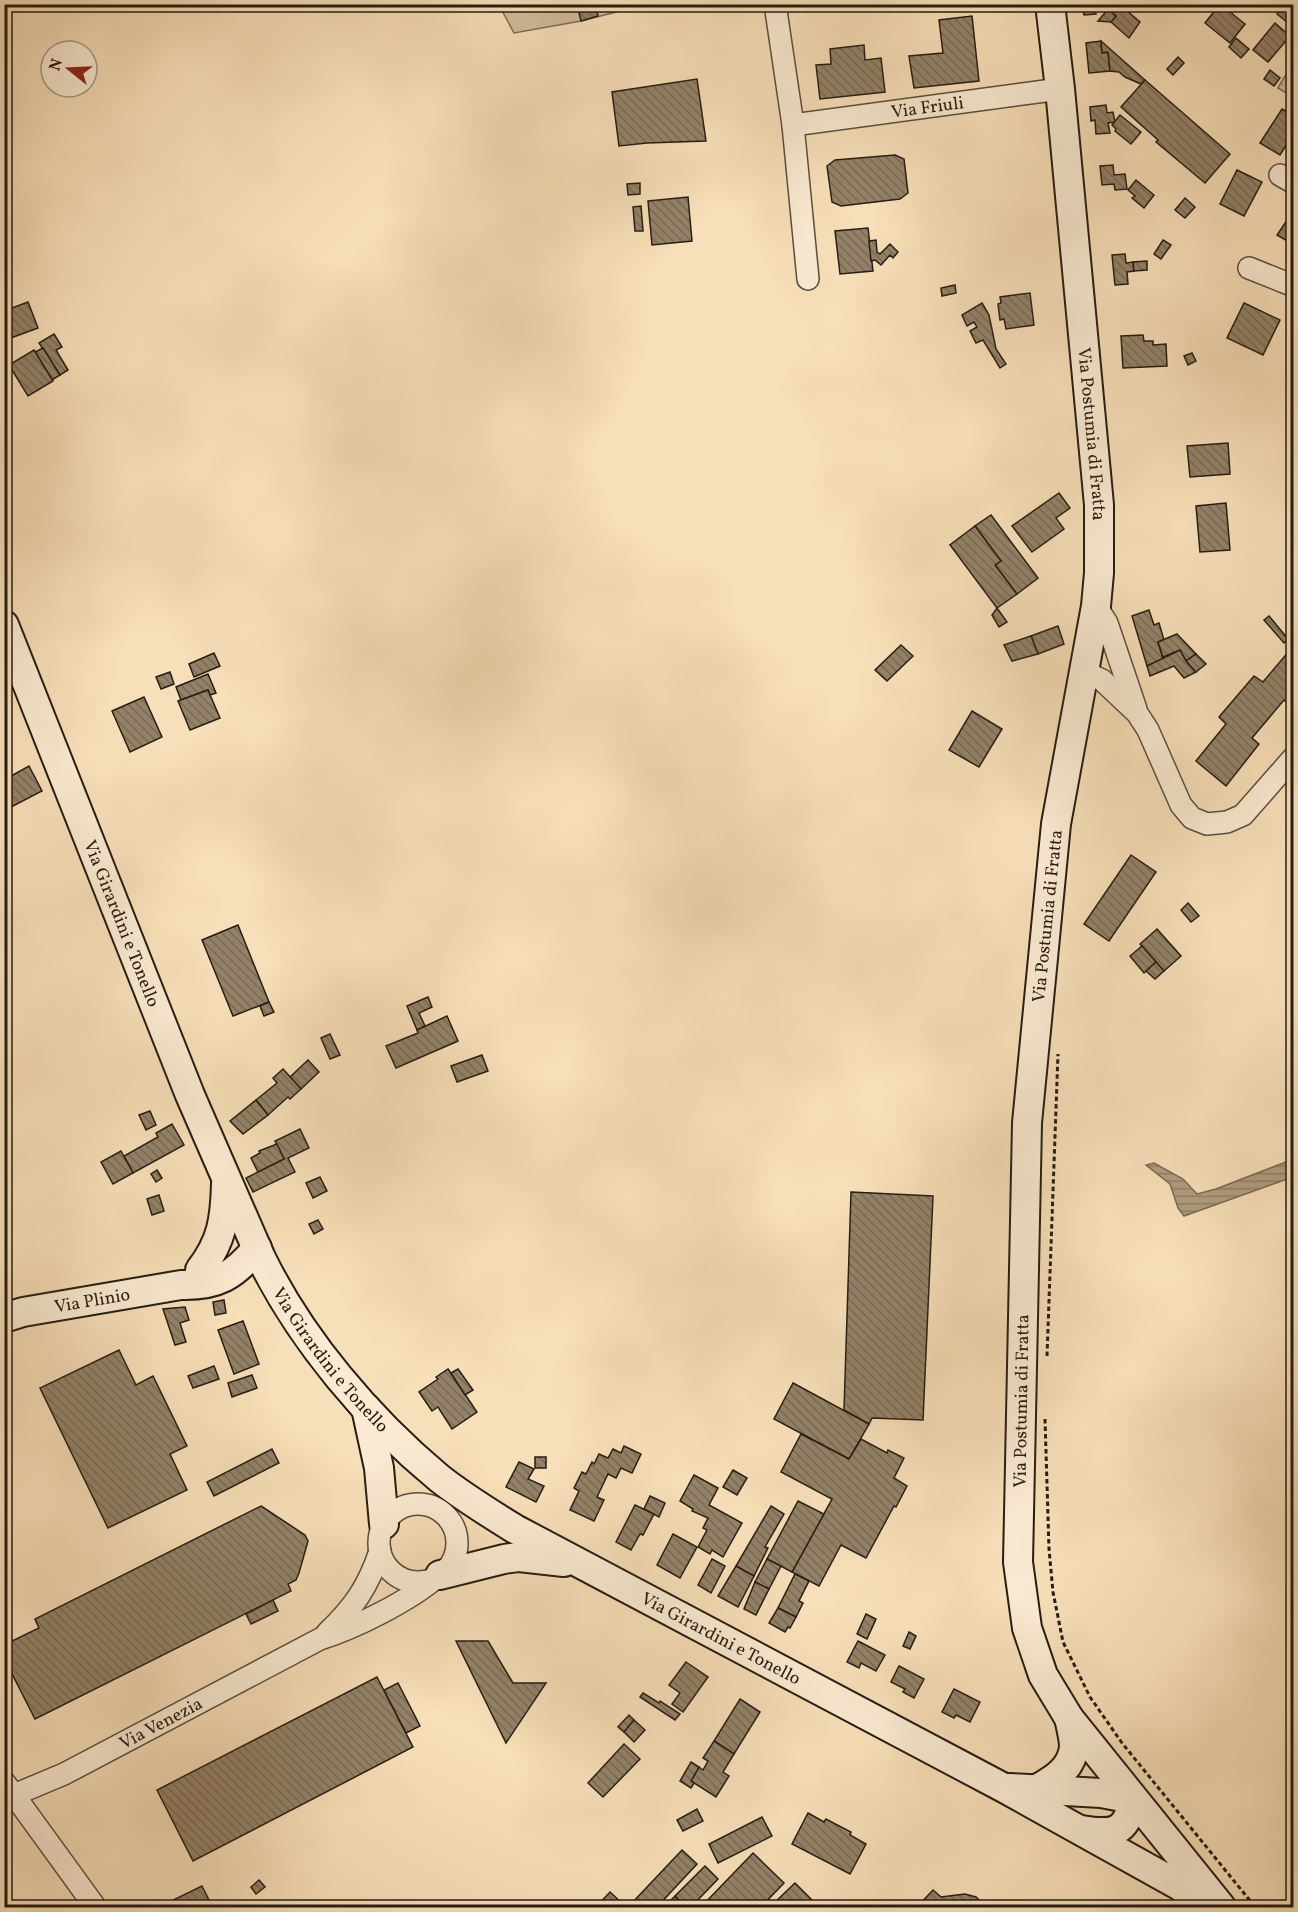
<svg xmlns="http://www.w3.org/2000/svg" width="1298" height="1912" font-family="Vollkorn,serif">
<style>
.grass{fill:url(#grass-tufts);stroke:#7c6e58;stroke-width:1.5}
.garden{fill:#d3be9d;stroke:#7c6e58;stroke-width:1.5}
.water{fill:url(#water-rules);stroke:#796a54;stroke-width:1.5}
.building{fill:url(#building-back-hatch);stroke:#261d12;stroke-width:1.5}
.lines{fill:none;stroke-linecap:round;stroke-linejoin:round}
.street-casing{stroke:#5a4e3c;stroke-width:24}
.secondary-casing{stroke:#261d12;stroke-width:32}
.path{stroke:#261d12;stroke-width:3;stroke-dasharray:4.5 3;stroke-linecap:butt}
.street{stroke:#faead2;stroke-width:21}
.secondary{stroke:#faead2;stroke-width:28}
.labels{text-anchor:middle;stroke-width:4.5;stroke-linejoin:round;paint-order:stroke}
.street-label{font-size:18px;fill:#261d12;stroke:#faead2}
</style>
<defs>
<pattern id="grass-tufts" width="24" height="20" patternUnits="userSpaceOnUse" patternTransform="scale(1.5)"><rect width="24" height="20" fill="#d3be9d"/><path d="M3 7l-1-3M5 7V3M7 7l1-3M15 17l-1-3M17 17v-4M19 17l1-3" fill="none" stroke="#b5a386"/></pattern>
<pattern id="water-rules" width="6" height="5" patternUnits="userSpaceOnUse" patternTransform="scale(1.5)"><rect width="6" height="5" fill="#b09d80"/><path d="M0 2.5h6" fill="none" stroke="#8f7f67"/></pattern>
<pattern id="building-back-hatch" width="6" height="6" patternUnits="userSpaceOnUse" patternTransform="scale(1.5)"><rect width="6" height="6" fill="#938269"/><path d="M-1 5l2 2M0 0l6 6M5-1l2 2" fill="none" stroke="#786a55"/></pattern>
</defs>
<rect width="100%" height="100%" fill="#f7dfb9"/>
<filter id="stains"><feTurbulence type="fractalNoise" baseFrequency=".00333" numOctaves="4"/><feColorMatrix values="0 0 0 0 .2 0 0 0 0 .09 0 0 0 0 .02 0 0 0 .5 -.17"/></filter>
<radialGradient id="worn" r=".72"><stop offset=".6" stop-color="#630" stop-opacity="0"/><stop offset="1" stop-color="#630" stop-opacity=".3"/></radialGradient>
<path class="grass" d="M1293,62V97L1278,88Z"/>
<path class="garden" d="M499,5H644L581,21L514,33Z"/>
<path class="water" d="M1293,1156V1177L1184,1216L1178,1208L1170,1184L1146,1165L1154,1163L1183,1179L1197,1194L1216,1189L1286,1162Z"/>
<g class="building">
<path d="M577,4H595L598,16L581,21Z"/>
<path d="M1082,4H1103V5L1095,6L1096,14L1084,15Z"/>
<path d="M1119,4L1140,22L1129,38L1111,22L1116,16L1103,4Z"/>
<path d="M1220,4L1245,24L1230,43L1205,23Z"/>
<path d="M1285,4H1294L1293,27L1277,14Z"/>
<path d="M1108,9L1116,16L1111,22L1098,21Z"/>
<path d="M972,16L979,81L914,88L909,56L943,53L939,20Z"/>
<path d="M1275,23L1290,36L1268,62L1253,50Z"/>
<path d="M1236,38L1249,49L1241,58L1229,47Z"/>
<path d="M1101,41L1102,53L1108,52L1110,71L1089,73L1086,43Z"/>
<path d="M1101,41L1145,80L1141,84L1125,77L1119,72L1110,71L1108,52L1102,53Z"/>
<path d="M864,45L865,60L881,58L885,92L820,99L816,65L831,64L830,49Z"/>
<path d="M1178,57L1184,63L1173,75L1167,69Z"/>
<path d="M1270,70L1280,78L1274,86L1264,79Z"/>
<path d="M697,79L706,141L647,143L619,146L612,92Z"/>
<path d="M1145,80L1230,154L1205,183L1156,142L1158,140L1121,107Z"/>
<path d="M1106,105L1107,113L1113,112L1115,122L1108,123L1110,133L1096,134L1095,120L1091,121L1090,107Z"/>
<path d="M1282,109L1294,116V133L1280,155L1260,143Z"/>
<path d="M1120,115L1141,132L1131,144L1115,131L1116,129L1112,125Z"/>
<path d="M895,155L904,159L908,193L900,199L841,206L832,202L827,166L835,160Z"/>
<path d="M1113,165L1114,175L1125,174L1127,189L1115,190L1114,184L1102,185L1100,166Z"/>
<path d="M1237,170L1262,182L1244,216L1220,204Z"/>
<path d="M1136,180L1154,195L1144,208L1132,198L1135,196L1128,190Z"/>
<path d="M640,183V194L628,195L627,184Z"/>
<path d="M688,197L692,241L652,245L648,201Z"/>
<path d="M1185,198L1195,207L1185,218L1175,210Z"/>
<path d="M641,206L643,231H635L633,207Z"/>
<path d="M1294,210V245L1277,235Z"/>
<path d="M868,228L873,271L840,274L835,231Z"/>
<path d="M876,240L877,252L880,254L890,244L898,252L893,258L890,255L881,265L875,260L871,261L869,241Z"/>
<path d="M1163,240L1171,245L1161,259L1154,254Z"/>
<path d="M1125,254L1126,263L1133,262L1134,271L1127,272L1128,284L1115,285L1112,255Z"/>
<path d="M1147,261V270L1134,271L1133,262Z"/>
<path d="M955,285L956,293L942,296L941,288Z"/>
<path d="M1030,293L1034,325L1006,329L1004,319L1000,320L998,304L1001,303L1000,297Z"/>
<path d="M28,302L38,328L8,339L4,330V311Z"/>
<path d="M982,303L989,315L996,349L1006,364L1000,368L983,340L976,343L970,331L977,327L974,322L967,326L962,315Z"/>
<path d="M1244,303L1280,320L1263,355L1227,338Z"/>
<path d="M54,334L62,347L56,350L68,370L60,375L39,343Z"/>
<path d="M1143,335L1144,341H1153V345L1166,344L1167,366L1123,368L1121,336Z"/>
<path d="M43,348L60,375L52,380L35,352Z"/>
<path d="M34,350L53,381L28,396L9,365Z"/>
<path d="M1192,353L1196,361L1188,365L1184,356Z"/>
<path d="M1228,443L1230,474L1190,477L1187,446Z"/>
<path d="M1059,493L1070,508L1056,518L1064,529L1032,552L1012,526Z"/>
<path d="M1226,503L1230,550L1200,552L1196,506Z"/>
<path d="M991,515L1038,578L1017,594L995,565L1001,561L975,526Z"/>
<path d="M975,526L1001,561L995,565L1017,594L997,608L950,545Z"/>
<path d="M1294,546V562L1286,558Z"/>
<path d="M997,608L1007,622L999,627L992,615Z"/>
<path d="M1149,610L1154,625L1159,623L1164,640L1158,642L1163,659L1147,666L1132,616Z"/>
<path d="M1269,616L1288,639L1284,643L1264,620Z"/>
<path d="M1058,626L1064,644L1038,654L1031,636Z"/>
<path d="M1177,634L1196,654L1186,661L1180,650L1163,657L1158,642Z"/>
<path d="M1031,636L1038,654L1012,661L1004,645Z"/>
<path d="M901,645L913,656L887,681L875,670Z"/>
<path d="M1180,650L1186,661L1196,672L1184,678L1174,666L1150,676L1147,666Z"/>
<path d="M1290,650L1294,653V709L1284,700L1252,738L1259,744L1226,786L1196,761L1226,724L1219,717L1254,676L1263,682Z"/>
<path d="M214,653L220,666L194,677L189,664Z"/>
<path d="M1196,654L1206,664L1196,672L1186,661Z"/>
<path d="M170,672L174,684L161,689L156,677Z"/>
<path d="M208,674L216,693L210,695L208,690L181,700L176,687Z"/>
<path d="M208,690L220,718L190,730L178,701Z"/>
<path d="M144,697L162,737L130,752L112,711Z"/>
<path d="M972,711L1002,729L979,767L949,750Z"/>
<path d="M29,766L42,791L11,807L4,796V780Z"/>
<path d="M1131,855L1156,872L1109,941L1084,924Z"/>
<path d="M1188,903L1199,916L1191,922L1181,910Z"/>
<path d="M238,925L269,1002L233,1016L202,940Z"/>
<path d="M1157,929L1181,956L1164,971L1140,944Z"/>
<path d="M1142,946L1156,962L1144,973L1130,956Z"/>
<path d="M1156,962L1164,971L1155,979L1146,971Z"/>
<path d="M428,997L432,1007L419,1013L425,1026L417,1030L407,1006Z"/>
<path d="M269,1002L274,1012L264,1016L260,1006Z"/>
<path d="M447,1016L458,1041L396,1068L386,1046L418,1033L417,1030Z"/>
<path d="M330,1034L340,1055L330,1059L321,1038Z"/>
<path d="M482,1055L488,1071L457,1082L451,1066Z"/>
<path d="M308,1060L319,1072L301,1089L290,1077Z"/>
<path d="M283,1069L301,1089L290,1099L288,1097L268,1115L256,1100L277,1083L273,1078Z"/>
<path d="M256,1100L268,1115L243,1134L230,1121Z"/>
<path d="M150,1111L156,1125L146,1130L139,1115Z"/>
<path d="M172,1124L184,1145L133,1173L124,1156L158,1137L156,1133Z"/>
<path d="M300,1129L309,1148L288,1158L295,1172L253,1192L246,1178L284,1159L275,1141Z"/>
<path d="M277,1144L284,1159L258,1172L251,1158L260,1153L259,1151Z"/>
<path d="M121,1151L133,1173L113,1184L101,1162Z"/>
<path d="M157,1170L162,1178L156,1182L151,1174Z"/>
<path d="M320,1177L327,1191L313,1198L306,1183Z"/>
<path d="M851,1192L933,1196L923,1420L872,1418L869,1424L844,1410Z"/>
<path d="M159,1195L164,1211L152,1215L147,1199Z"/>
<path d="M318,1220L323,1229L314,1234L309,1224Z"/>
<path d="M224,1300L226,1313L215,1315L213,1302Z"/>
<path d="M185,1307L189,1320L180,1323L186,1342L175,1345L163,1309Z"/>
<path d="M243,1321L259,1364L234,1374L218,1330Z"/>
<path d="M119,1350L136,1385L153,1376L187,1446L170,1454L187,1490L108,1528L40,1388Z"/>
<path d="M214,1366L219,1379L193,1388L188,1376Z"/>
<path d="M448,1369L477,1412L452,1429L438,1407L432,1411L419,1392L438,1379L436,1377Z"/>
<path d="M458,1369L473,1390L465,1395L451,1373Z"/>
<path d="M252,1375L257,1388L232,1397L228,1383Z"/>
<path d="M793,1383L869,1424L849,1459L774,1419Z"/>
<path d="M801,1434L849,1459L861,1439L887,1453L888,1450L904,1458L894,1478L907,1486L896,1507L894,1506L866,1558L841,1545L819,1586L792,1572L832,1499L781,1472Z"/>
<path d="M624,1446L641,1454L632,1473L621,1468L616,1478L608,1474L597,1497L604,1500L594,1521L570,1510L579,1491L574,1488L582,1472L586,1474L592,1462L594,1464L599,1454L608,1458L613,1449L621,1453Z"/>
<path d="M272,1449L279,1463L214,1496L207,1482Z"/>
<rect x="535" y="1457" width="11" height="11"/>
<path d="M519,1462L534,1469L528,1479L544,1486L536,1502L506,1487Z"/>
<path d="M733,1470L747,1478L737,1495L723,1487Z"/>
<path d="M694,1475L718,1488L709,1505L742,1523L723,1557L712,1550L710,1554L698,1547L707,1530L703,1528L708,1518L692,1511L693,1509L680,1501Z"/>
<path d="M650,1496L665,1503L659,1517L644,1509Z"/>
<path d="M798,1501L824,1514L792,1572L767,1559Z"/>
<path d="M635,1505L654,1514L643,1535L640,1534L631,1550L616,1542Z"/>
<path d="M261,1506L305,1535L308,1541L299,1573L296,1580L288,1584L291,1591L35,1719L4,1658V1645L39,1628L35,1619Z"/>
<path d="M771,1506L784,1514L765,1547L768,1548L754,1576L736,1566Z"/>
<path d="M673,1534L697,1547L680,1578L657,1565Z"/>
<path d="M712,1559L725,1566L711,1593L698,1585Z"/>
<path d="M767,1559L781,1566L769,1589L755,1582Z"/>
<path d="M736,1566L754,1576L738,1607L718,1596Z"/>
<path d="M795,1574L809,1581L799,1601L803,1603L796,1617L778,1608Z"/>
<path d="M755,1582L769,1589L756,1615L744,1609Z"/>
<path d="M273,1600L278,1611L251,1624L246,1614Z"/>
<path d="M778,1608L796,1617L790,1628L788,1627L785,1632L769,1623Z"/>
<path d="M866,1614L876,1619L867,1639L857,1634Z"/>
<path d="M909,1632L916,1636L910,1649L903,1646Z"/>
<path d="M456,1641H488L513,1683H546L506,1743Z"/>
<path d="M858,1641L885,1655L876,1671L861,1663L859,1668L847,1662Z"/>
<path d="M686,1662L708,1677L683,1712L672,1704L680,1693L669,1685Z"/>
<path d="M899,1666L924,1679L914,1698L903,1692L905,1689L891,1682Z"/>
<path d="M377,1677L413,1747L193,1861L157,1790Z"/>
<path d="M398,1683L420,1726L406,1733L384,1690Z"/>
<path d="M954,1689L980,1702L970,1722L956,1715L954,1718L942,1712Z"/>
<path d="M643,1693L659,1703L660,1701L680,1714L675,1720L640,1697Z"/>
<path d="M740,1699L760,1712L734,1754L714,1741Z"/>
<path d="M629,1715L634,1720L624,1732L618,1727Z"/>
<path d="M634,1720L645,1730L634,1742L624,1732Z"/>
<path d="M714,1741L734,1754L723,1772L729,1776L716,1797L691,1781L699,1767L703,1770L708,1761L703,1758Z"/>
<path d="M624,1744L640,1759L603,1797L588,1783Z"/>
<path d="M691,1762L699,1767L691,1781L694,1783L691,1788L680,1781Z"/>
<path d="M697,1809L703,1821L683,1831L677,1820Z"/>
<path d="M808,1813L824,1822L826,1819L851,1832L850,1835L866,1844L850,1874L792,1844Z"/>
<path d="M762,1817L772,1836L718,1863L709,1844Z"/>
<path d="M682,1850L697,1864L656,1908H635L631,1904Z"/>
<path d="M753,1853L784,1883L760,1908H700Z"/>
<path d="M705,1866L718,1879L690,1908H686L675,1896Z"/>
<path d="M259,1880L265,1887L256,1894L251,1887Z"/>
<path d="M795,1883L818,1906L769,1908Z"/>
<path d="M202,1886L212,1906L209,1908H174L171,1901Z"/>
<path d="M933,1890L941,1897L965,1894L976,1897L983,1904V1908H916Z"/>
<path d="M610,1892L626,1907L625,1908H595Z"/>
<path d="M675,1896L686,1908H663Z"/>
</g>
<g class="lines">
<g class="street-casing">
<g id="street">
<path id="s1" d="M775,4L793,125L1060,89"/>
<path d="M793,125L808,279"/>
<path d="M1280,175L1294,183"/>
<path d="M1249,268L1294,286"/>
<path d="M1096,606L1107,623L1136,709"/>
<path d="M1085,672L1102,680L1137,713L1148,730L1181,805L1192,818L1207,824L1227,822L1243,815L1294,757"/>
<circle cx="418" cy="1543" r="39"/>
<path d="M327,1633C354,1607 368,1587 380,1551"/>
<path id="s2" d="M4,1782L14,1795L64,1774L320,1639C355,1628 409,1601 437,1577"/>
<path d="M14,1795L96,1908"/>
</g>
</g>
<g class="secondary-casing">
<g id="secondary">
<path id="s3" d="M1050,4L1060,89L1099,505V573L1096,606L1056,824L1027,1123L1018,1562L1027,1628L1043,1675L1069,1718L1222,1908"/>
<path id="s4" d="M4,625L190,1095L261,1258C301,1340 369,1420 439,1478C463,1497 489,1513 515,1529L1004,1788L1180,1886L1208,1906"/>
<path d="M200,1270C222,1241 225,1220 226,1184"/>
<path id="s5" d="M4,1318L23,1312L181,1285C217,1286 234,1276 257,1248"/>
<path d="M366,1408L379,1468L384,1524"/>
<path d="M440,1575L504,1559L519,1557L564,1562"/>
<path d="M1010,1788L1101,1793L1133,1799"/>
<path d="M1037,1789C1053,1780 1072,1769 1074,1747C1074,1738 1071,1727 1069,1718"/>
<path d="M1081,1830C1113,1835 1127,1834 1133,1799"/>
</g>
</g>
<g class="path">
<path d="M1047,1356L1058,1054"/>
<path d="M1045,1419L1049,1549L1053,1592L1063,1642L1090,1697L1122,1743L1256,1908"/>
</g>
<use href="#street" class="street"/>
<use href="#secondary" class="secondary"/>
</g>
<g class="labels">
<g class="street-label">
<text dy="6" stroke="none"><textPath href="#s1" startOffset="258">Via Friuli</textPath></text>
<text dy="6" stroke="none"><textPath href="#s3" startOffset="432">Via Postumia di Fratta</textPath></text>
<text transform="translate(1047 916) rotate(-84)" y="6">Via Postumia di Fratta</text>
<text dy="6" stroke="none"><textPath href="#s4" startOffset="321">Via Girardini e Tonello</textPath></text>
<text dy="6" stroke="none"><textPath href="#s5" startOffset="90">Via Plinio</textPath></text>
<text dy="6" stroke="none"><textPath href="#s4" startOffset="807">Via Girardini e Tonello</textPath></text>
<text transform="translate(1021 1401) rotate(-89)" y="6">Via Postumia di Fratta</text>
<text dy="6" stroke="none"><textPath href="#s4" startOffset="1293">Via Girardini e Tonello</textPath></text>
<text dy="6" stroke="none"><textPath href="#s2" startOffset="180">Via Venezia</textPath></text>
</g>
</g>
<rect width="1298" height="1912" fill="none" stroke="#f7dfb9" stroke-width="24"/>
<rect x="6" y="6" width="1286" height="1900" fill="none" stroke="#261d12" stroke-width="3"/>
<rect x="12" y="12" width="1274" height="1888" fill="none" stroke="#261d12" stroke-width="1.5"/>
<g transform="translate(69 69) rotate(288)"><circle r="28" fill="#faead2" stroke="#a59885" stroke-width="1.5"/>
<path d="M0-4.5L10 22L0 15L-10 22Z" fill="#8f2418"/>
<text y="-9" font-size="16" font-weight="bold" text-anchor="middle" fill="#261d12">N</text>
</g>
<rect width="100%" height="100%" filter="url(#stains)"/>
<rect width="100%" height="100%" fill="url(#worn)"/>
</svg>
